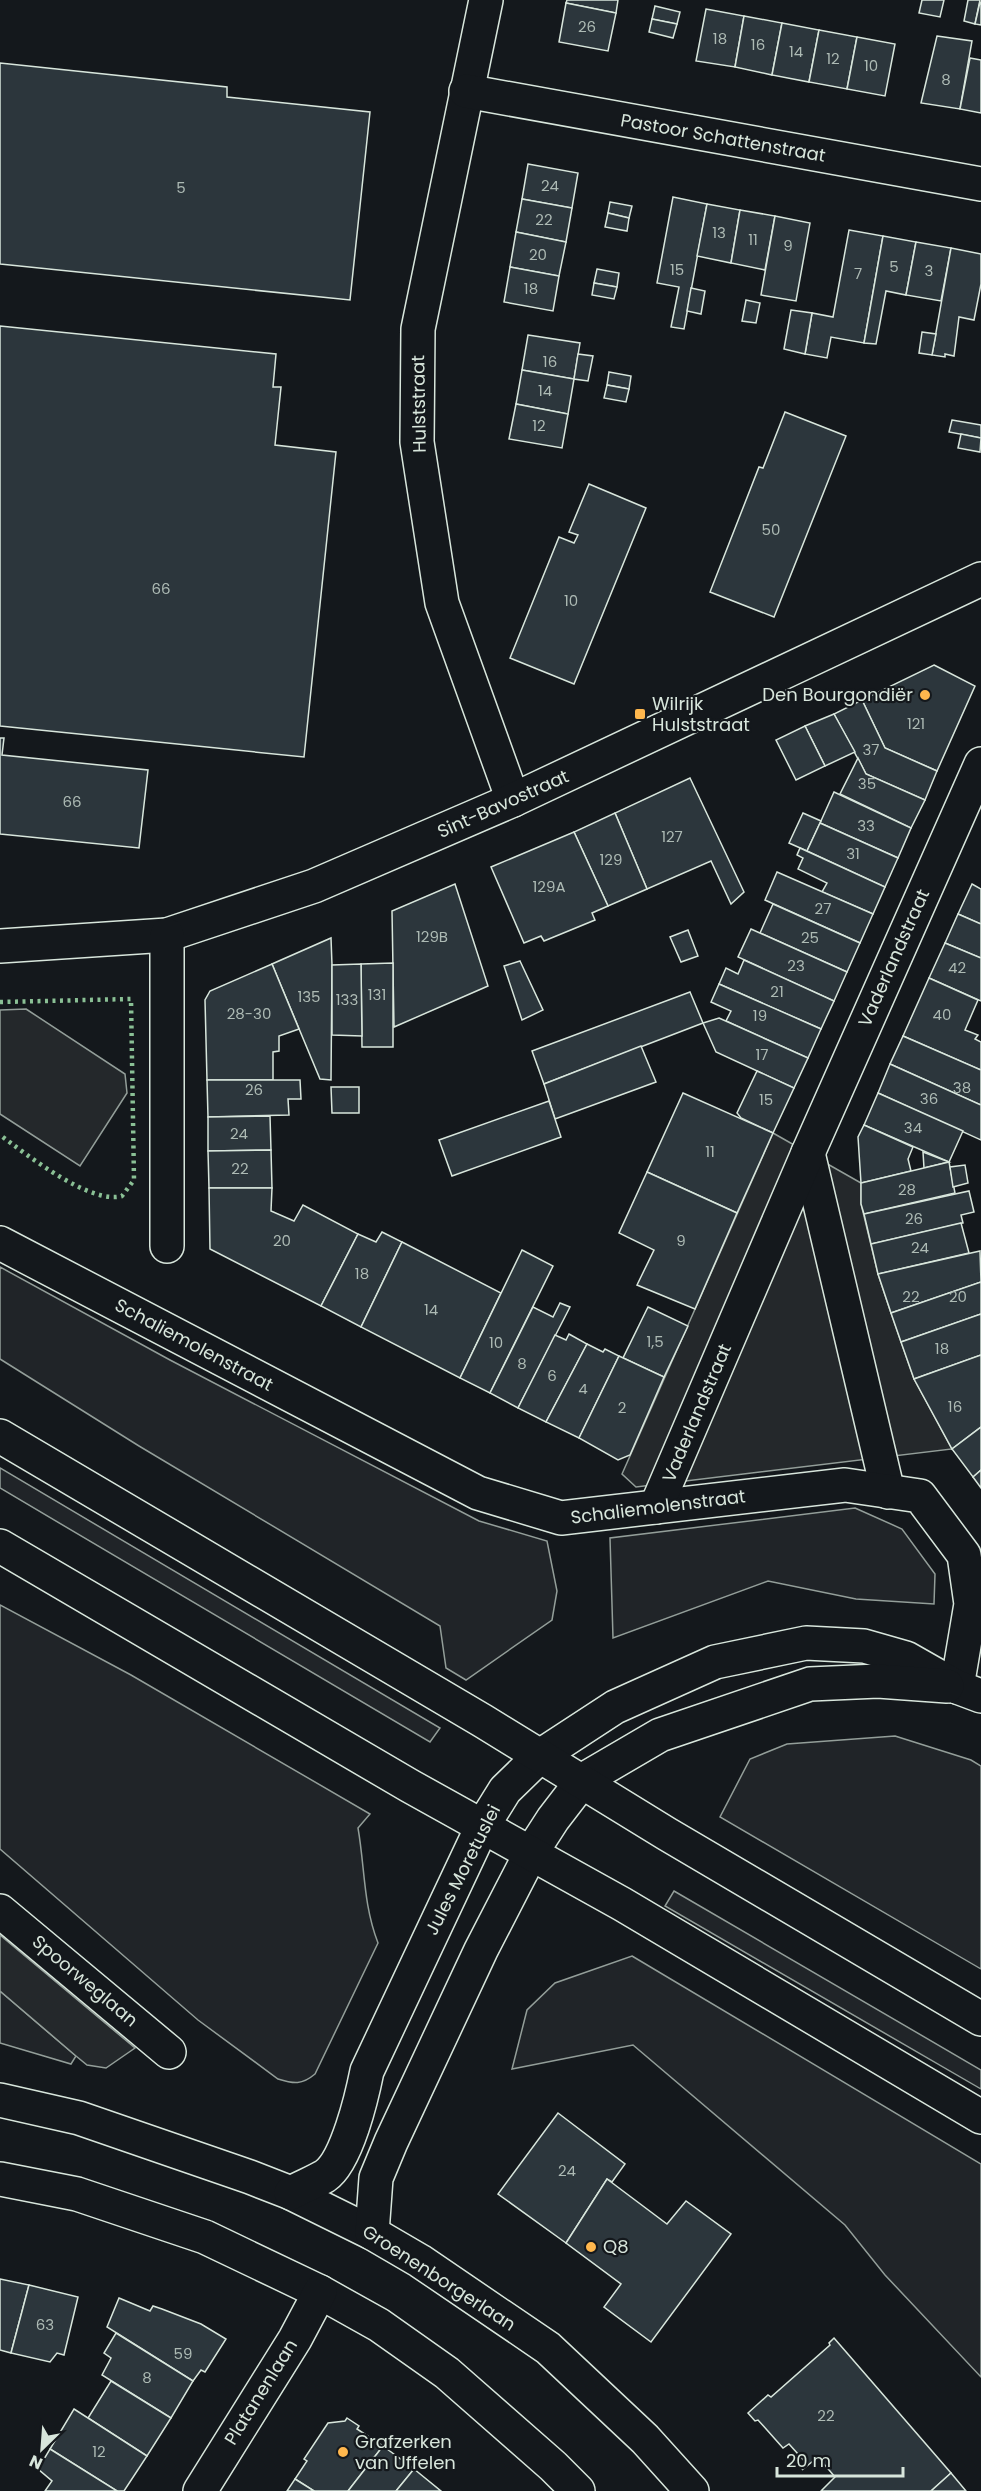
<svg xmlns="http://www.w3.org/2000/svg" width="981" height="2491" font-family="Poppins,sans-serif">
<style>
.green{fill:#202428;stroke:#939e99;stroke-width:1.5}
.parking{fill:#24282b;stroke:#939e99;stroke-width:1.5}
.building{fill:#2c363c;stroke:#d8e6dc;stroke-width:1.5}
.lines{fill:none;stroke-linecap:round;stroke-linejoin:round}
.minor-casing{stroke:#d8e6dc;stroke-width:36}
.highway-casing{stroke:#d8e6dc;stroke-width:36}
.minor{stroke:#14181c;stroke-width:33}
.highway{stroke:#14181c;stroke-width:33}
.hedge{stroke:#8ac095;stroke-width:4.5;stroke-dasharray:3 4.5;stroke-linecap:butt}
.poi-dot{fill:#ffb74d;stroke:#14181c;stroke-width:2}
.labels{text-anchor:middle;stroke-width:4.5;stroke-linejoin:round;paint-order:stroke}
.number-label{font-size:15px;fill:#adbab4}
.street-label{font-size:18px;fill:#d8e6dc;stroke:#14181c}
.poi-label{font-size:18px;fill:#d8e6dc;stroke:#14181c;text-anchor:start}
</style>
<rect width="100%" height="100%" fill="#14181c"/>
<g class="green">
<path d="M0,1267L170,1360L479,1521L547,1541L557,1591L552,1620L466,1680L446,1668L440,1626L139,1446L0,1359Z"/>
<path d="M0,1468L440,1728L430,1742L0,1488Z"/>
<path d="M855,1508L902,1529L935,1574L934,1604L856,1599L768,1581L613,1638L610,1538Z"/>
<path d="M0,1605L131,1675L370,1814L358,1828C365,1868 363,1904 378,1943L315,2074C302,2085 294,2084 278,2079L198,2020L0,1849Z"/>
<path d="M895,1736L971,1760L981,1766V1969L720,1817L750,1759L787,1744Z"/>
<path d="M674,1891L981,2070V2089L665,1906Z"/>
<path d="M632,1956L981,2164V2377L885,2275L845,2225L633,2045L512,2069L527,2010L555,1983Z"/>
<path d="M0,1991L76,2056L71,2064L0,2043Z"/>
</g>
<g class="parking">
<path d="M26,1009L125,1074L127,1093L80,1166L0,1114V1010Z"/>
<path d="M773,1133L861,1183V1204L878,1274L891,1313L914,1379L952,1449L636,1487L622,1474Z"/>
<path d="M0,1935L135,2048L106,2068L87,2065L76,2056L0,1991Z"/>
</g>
<g class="building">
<path d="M567,0H618L616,13L566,3Z"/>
<path d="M922,0H944L940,17L919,13Z"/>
<path d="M968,0H980L975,24L964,21Z"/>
<path d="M980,2L981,3V25L975,24Z"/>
<path d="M566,3L616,13L608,51L559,42Z"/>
<path d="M655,6L680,12L677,24L652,19Z"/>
<path d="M706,9L744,16L735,67L696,61Z"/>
<path d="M744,16L782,23L772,75L735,67Z"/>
<path d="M652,19L677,24L673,38L649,32Z"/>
<path d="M782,23L819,30L809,82L772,75Z"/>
<path d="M819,30L857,37L847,89L809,82Z"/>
<path d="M937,36L972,41L960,109L921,103Z"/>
<path d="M857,37L895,44L885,96L847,89Z"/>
<path d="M970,58L981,60V113L960,109Z"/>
<path d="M0,63L227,87V97L370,112L350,300L0,264Z"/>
<path d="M528,164L578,173L572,208L522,199Z"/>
<path d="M673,197L707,204L684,329L671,327L679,287L657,283Z"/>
<path d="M522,199L572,208L566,242L516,232Z"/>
<path d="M610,202L632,206L629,218L608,213Z"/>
<path d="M707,204L740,210L731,263L697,256Z"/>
<path d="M740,210L775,216L765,270L731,263Z"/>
<path d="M608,213L629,218L627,231L605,227Z"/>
<path d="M775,216L810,223L796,301L761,295Z"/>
<path d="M849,230L883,236L864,343L831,337L827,358L805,354L812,313L833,317Z"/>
<path d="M516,232L566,242L559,276L510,267Z"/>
<path d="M883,236L916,242L906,295L886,291L876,344L864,343Z"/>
<path d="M916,242L951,248L941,301L906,295Z"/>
<path d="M951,248L981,254V284L974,320L959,317L954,356L945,354V357L932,355Z"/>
<path d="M510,267L559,276L553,311L504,302Z"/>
<path d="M597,269L619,273L617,287L594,283Z"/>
<path d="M594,283L617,287L614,299L592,295Z"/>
<path d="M691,288L705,291L701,314L687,311Z"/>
<path d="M746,300L760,303L756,323L742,321Z"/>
<path d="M791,310L812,313L805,354L784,349Z"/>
<path d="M0,326L276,354L273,387H281L275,445L336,452L304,757L0,726Z"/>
<path d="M922,332L936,334L932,355L919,353Z"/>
<path d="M528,335L580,343L574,379L522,370Z"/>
<path d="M578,354L593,356L588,381L574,379Z"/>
<path d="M522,370L574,379L568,414L516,404Z"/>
<path d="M609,372L631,376L629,389L607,385Z"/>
<path d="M607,385L629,389L626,402L604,398Z"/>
<path d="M516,404L568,414L562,448L509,439Z"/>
<path d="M785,412L846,436L774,617L710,592L759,467L763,468Z"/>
<path d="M952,420L981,425V438L949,432Z"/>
<path d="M961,434L981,438L980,452L958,448Z"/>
<path d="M589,484L646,508L574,684L510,658L559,537L574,543L578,535L569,532Z"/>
<path d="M934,665L975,686L937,771L885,748L862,700Z"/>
<path d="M862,700L885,748L937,771L925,800L866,774L834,714Z"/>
<path d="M834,714L855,752L825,766L805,726Z"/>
<path d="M805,726L825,766L796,780L776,740Z"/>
<path d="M0,738H4L2,755L148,770L139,848L0,834Z"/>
<path d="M858,758L866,774L925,800L911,828L840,794Z"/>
<path d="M690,778L744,892L731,904L711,861L647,889L615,813Z"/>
<path d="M834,792L911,828L898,858L820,823Z"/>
<path d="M615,813L647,889L608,906L574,832Z"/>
<path d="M803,813L821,821L807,851L789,843Z"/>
<path d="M820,823L898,858L885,887L807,851Z"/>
<path d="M574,832L608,906L592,913L595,920L544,941L541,936L524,943L491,867Z"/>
<path d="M800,848L885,887L873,914L822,892L827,883L798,869L803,858L797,855Z"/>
<path d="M777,872L873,914L860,943L765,900Z"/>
<path d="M455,884L488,986L394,1027L392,911Z"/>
<path d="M972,884L981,889V924L958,914Z"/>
<path d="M773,904L860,943L847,972L760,933Z"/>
<path d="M958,914L981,924V958L945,943Z"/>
<path d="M751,929L847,972L834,1001L738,957Z"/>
<path d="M688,930L698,956L681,962L670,937Z"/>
<path d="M331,938L332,965L331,1080L320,1079L272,964Z"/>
<path d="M945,943L981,958V1001L929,978Z"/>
<path d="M744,960L834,1001L821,1029L719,984L726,968L738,974Z"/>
<path d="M520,961L543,1010L522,1020L504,966Z"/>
<path d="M393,963V1047H362L361,964Z"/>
<path d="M272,964L299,1029L279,1036V1051L273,1052V1080H207L205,1000L210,991Z"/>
<path d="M361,964L362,1036L332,1035V965Z"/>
<path d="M929,978L978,1000L965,1030L978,1035L975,1039L981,1042V1070L903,1036Z"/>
<path d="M719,984L821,1029L808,1058L726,1021L731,1011L711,1002Z"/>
<path d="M690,992L703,1023L544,1084L532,1051Z"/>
<path d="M719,1018L808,1058L794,1088L716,1052L703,1023Z"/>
<path d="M903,1036L981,1070V1105L890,1064Z"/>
<path d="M641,1046L656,1082L555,1119L544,1084Z"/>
<path d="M890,1064L981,1105V1140L878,1093Z"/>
<path d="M757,1071L794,1088L773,1133L741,1118L737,1113Z"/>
<path d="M207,1080H300L301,1099H288L289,1115L208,1117Z"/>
<path d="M331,1087H359V1113H332Z"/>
<path d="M683,1093L773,1133L737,1213L647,1172Z"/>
<path d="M878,1093L963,1131L949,1162L864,1125Z"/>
<path d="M549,1101L561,1137L452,1176L439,1140Z"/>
<path d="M270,1116L271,1150L208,1151V1117Z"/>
<path d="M864,1125L913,1147L908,1159L911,1171L861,1183L858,1137Z"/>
<path d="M271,1150L272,1188H209L208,1151Z"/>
<path d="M923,1152L949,1162L924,1168Z"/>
<path d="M949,1162L955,1193L864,1214L861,1204V1183Z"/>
<path d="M965,1165L968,1183L953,1187L950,1167Z"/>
<path d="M647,1172L737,1213L695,1309L637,1285L654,1250L619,1233Z"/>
<path d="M209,1188H272L271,1211L294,1221L303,1205L358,1234L321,1306L210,1249Z"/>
<path d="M969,1191L974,1212L961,1215L963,1223L871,1244L864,1214Z"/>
<path d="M961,1223L969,1253L878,1274L871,1244Z"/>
<path d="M382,1232L402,1242L361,1327L321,1306L358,1234L376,1242Z"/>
<path d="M402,1242L501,1293L460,1378L361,1327Z"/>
<path d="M522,1250L553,1266L490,1393L460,1378Z"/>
<path d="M980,1251L981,1282L891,1313L878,1274Z"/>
<path d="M981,1282V1314L901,1342L891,1313Z"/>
<path d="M560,1303L570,1307L518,1408L490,1393L533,1307L553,1317Z"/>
<path d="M648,1307L688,1326L664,1377L623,1358Z"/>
<path d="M981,1314V1355L914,1379L901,1342Z"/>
<path d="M569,1334L587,1344L546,1422L518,1408L555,1335L566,1340Z"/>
<path d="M587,1344L603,1352L605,1349L619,1356L579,1438L546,1422Z"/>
<path d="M981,1355V1427L952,1449L914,1379Z"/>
<path d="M619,1356L664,1377L630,1455L618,1460L579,1438Z"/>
<path d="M981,1427V1470L973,1477L952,1449Z"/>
<path d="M981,1470V1488L973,1477Z"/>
<path d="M558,2113L625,2164L612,2182L607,2179L566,2243L498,2194Z"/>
<path d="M607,2179L667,2224L686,2201L731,2234L651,2342L604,2307L621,2284L566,2243Z"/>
<path d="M0,2279L29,2285L11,2353L0,2350Z"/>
<path d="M29,2285L78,2297L64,2355L57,2353L50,2362L11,2353Z"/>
<path d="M119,2298L150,2311L153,2306L162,2309L201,2324L226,2339L205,2372L201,2370L193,2381L107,2327Z"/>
<path d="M116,2333L193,2381L171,2418L102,2375L111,2358L104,2353Z"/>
<path d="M834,2338L951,2473L931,2491H821L835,2477L818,2457L802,2470L807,2464L789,2444L783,2448L758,2420L755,2421L748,2413L768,2395L771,2397L830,2345L829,2343Z"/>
<path d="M111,2381L171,2418L147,2456L88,2418Z"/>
<path d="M74,2409L147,2456L124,2491H117L50,2449Z"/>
<path d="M347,2418L359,2426L357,2429L383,2446L348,2491H314L295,2479L307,2461L304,2459L328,2423L345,2421Z"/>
<path d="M383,2446L414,2469L396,2491H348Z"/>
<path d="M50,2449L117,2491H45L52,2481L38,2469Z"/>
<path d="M414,2469L441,2491H396Z"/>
<path d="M951,2473L966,2491H931Z"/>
<path d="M295,2479L314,2491H287Z"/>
</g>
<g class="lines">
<g class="minor-casing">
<g id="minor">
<path d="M486,0L418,329L417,442L442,603L513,800"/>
<path d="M466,91L981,184"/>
<path d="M0,946L167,935L314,886L513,800L981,579"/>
<path d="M808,1153L888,1492"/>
<path d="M0,1243L478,1493L561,1518L845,1485L920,1496L964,1555L971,1604L957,1687"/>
<path d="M167,1246V935"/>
<path d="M656,1507L808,1153L981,764"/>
<path d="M0,1911L169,2052"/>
<path d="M0,2100L79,2118L250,2177L291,2193L372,2233L420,2261L548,2348L645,2439L692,2491"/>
<path d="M0,2179L77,2194L205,2237L320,2292L379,2325L447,2373L553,2466L578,2491"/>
<path d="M291,2193C302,2187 315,2182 325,2176C347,2161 362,2096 367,2071L482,1827L505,1790L540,1756L615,1707L715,1662L806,1643L864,1646L906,1658L957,1687L981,1696"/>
<path d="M372,2233L376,2178L391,2142L481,1950L531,1853L553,1819L583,1780L660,1735L810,1684L878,1681L947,1686"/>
<path d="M200,2491L295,2339L320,2292"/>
</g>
</g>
<g class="highway-casing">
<g id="highway">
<path d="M0,1436L483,1721L667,1834L981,2019"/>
<path d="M0,1546L410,1786L622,1904L981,2117"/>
</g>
</g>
<use href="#minor" class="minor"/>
<use href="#highway" class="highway"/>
<path class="hedge" d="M0,1002L131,999L134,1180L122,1196C90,1205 26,1154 0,1135"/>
</g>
<g class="poi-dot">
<circle cx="925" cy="695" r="6"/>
<rect x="634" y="708" width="12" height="12" rx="3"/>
<circle cx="591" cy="2247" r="6"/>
<circle cx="343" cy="2452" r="6"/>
</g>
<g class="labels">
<g class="number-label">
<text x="587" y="32">26</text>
<text x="720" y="44">18</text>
<text x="758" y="50">16</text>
<text x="796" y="57">14</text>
<text x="833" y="64">12</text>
<text x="871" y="71">10</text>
<text x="946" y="85">8</text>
<text x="550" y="191">24</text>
<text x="181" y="193">5</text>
<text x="544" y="225">22</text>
<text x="719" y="238">13</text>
<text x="753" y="245">11</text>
<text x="788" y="251">9</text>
<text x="538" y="260">20</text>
<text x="894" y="272">5</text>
<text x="677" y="275">15</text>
<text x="929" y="276">3</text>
<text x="858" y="279">7</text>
<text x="531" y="294">18</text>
<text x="550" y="367">16</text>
<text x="545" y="396">14</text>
<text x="539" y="431">12</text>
<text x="771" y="535">50</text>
<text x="161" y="594">66</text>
<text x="571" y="606">10</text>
<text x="916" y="729">121</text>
<text x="871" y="755">37</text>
<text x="867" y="789">35</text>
<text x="72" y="807">66</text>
<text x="866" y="831">33</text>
<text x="672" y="842">127</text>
<text x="853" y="859">31</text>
<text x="611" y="865">129</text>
<text x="549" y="892">129A</text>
<text x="823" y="914">27</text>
<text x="432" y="942">129B</text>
<text x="810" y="943">25</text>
<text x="796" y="971">23</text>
<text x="957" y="973">42</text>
<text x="777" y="997">21</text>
<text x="377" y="1000">131</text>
<text x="309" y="1002">135</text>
<text x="347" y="1005">133</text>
<text x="249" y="1019">28-30</text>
<text x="942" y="1020">40</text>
<text x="760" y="1021">19</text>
<text x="762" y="1060">17</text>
<text x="962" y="1093">38</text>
<text x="254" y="1095">26</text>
<text x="929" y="1104">36</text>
<text x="766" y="1105">15</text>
<text x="913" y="1133">34</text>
<text x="239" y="1139">24</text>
<text x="710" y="1157">11</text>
<text x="240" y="1174">22</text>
<text x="907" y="1195">28</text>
<text x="914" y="1224">26</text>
<text x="282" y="1246">20</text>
<text x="681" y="1246">9</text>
<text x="920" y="1253">24</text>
<text x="362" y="1279">18</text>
<text x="911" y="1302">22</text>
<text x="958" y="1302">20</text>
<text x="431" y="1315">14</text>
<text x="655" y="1347">1,5</text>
<text x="496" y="1348">10</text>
<text x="942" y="1354">18</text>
<text x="522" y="1369">8</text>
<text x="552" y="1381">6</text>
<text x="583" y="1394">4</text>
<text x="955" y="1412">16</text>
<text x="622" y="1413">2</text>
<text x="567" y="2176">24</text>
<text x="45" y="2330">63</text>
<text x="183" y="2359">59</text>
<text x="147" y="2383">8</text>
<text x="826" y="2421">22</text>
<text x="99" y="2457">12</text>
</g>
<g class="street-label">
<text transform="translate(723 138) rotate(10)" y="6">Pastoor Schattenstraat</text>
<text transform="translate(419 404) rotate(-91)" y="6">Hulststraat</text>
<text transform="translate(503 804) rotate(-24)" y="6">Sint-Bavostraat</text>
<text transform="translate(894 958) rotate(-66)" y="6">Vaderlandstraat</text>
<text transform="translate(194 1345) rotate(28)" y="6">Schaliemolenstraat</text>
<text transform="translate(697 1413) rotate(-67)" y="6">Vaderlandstraat</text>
<text transform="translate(658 1507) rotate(-7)" y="6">Schaliemolenstraat</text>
<text transform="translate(463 1870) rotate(-63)" y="6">Jules Moretuslei</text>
<text transform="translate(85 1981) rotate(40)" y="6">Spoorweglaan</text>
<text transform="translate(439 2278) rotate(33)" y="6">Groenenborgerlaan</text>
<text transform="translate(261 2392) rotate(-58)" y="6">Platanenlaan</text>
</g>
<g class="poi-label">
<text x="913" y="701" text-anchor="end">Den Bourgondiër</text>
<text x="652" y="710">Wilrijk<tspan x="652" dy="21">Hulststraat</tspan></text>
<text x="603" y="2253">Q8</text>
<text x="355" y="2448">Grafzerken<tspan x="355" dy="21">van Uffelen</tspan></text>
</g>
</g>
<g transform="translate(42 2449) rotate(205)" stroke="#14181c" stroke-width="4.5" paint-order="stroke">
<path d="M0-4.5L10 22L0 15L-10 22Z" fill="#d8e6dc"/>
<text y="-9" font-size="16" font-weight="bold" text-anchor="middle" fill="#d8e6dc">N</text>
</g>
<path d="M777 2467v9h126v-9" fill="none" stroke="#d8e6dc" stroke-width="3"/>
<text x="786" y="2467" font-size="18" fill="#d8e6dc" stroke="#14181c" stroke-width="4.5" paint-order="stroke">20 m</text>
</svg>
